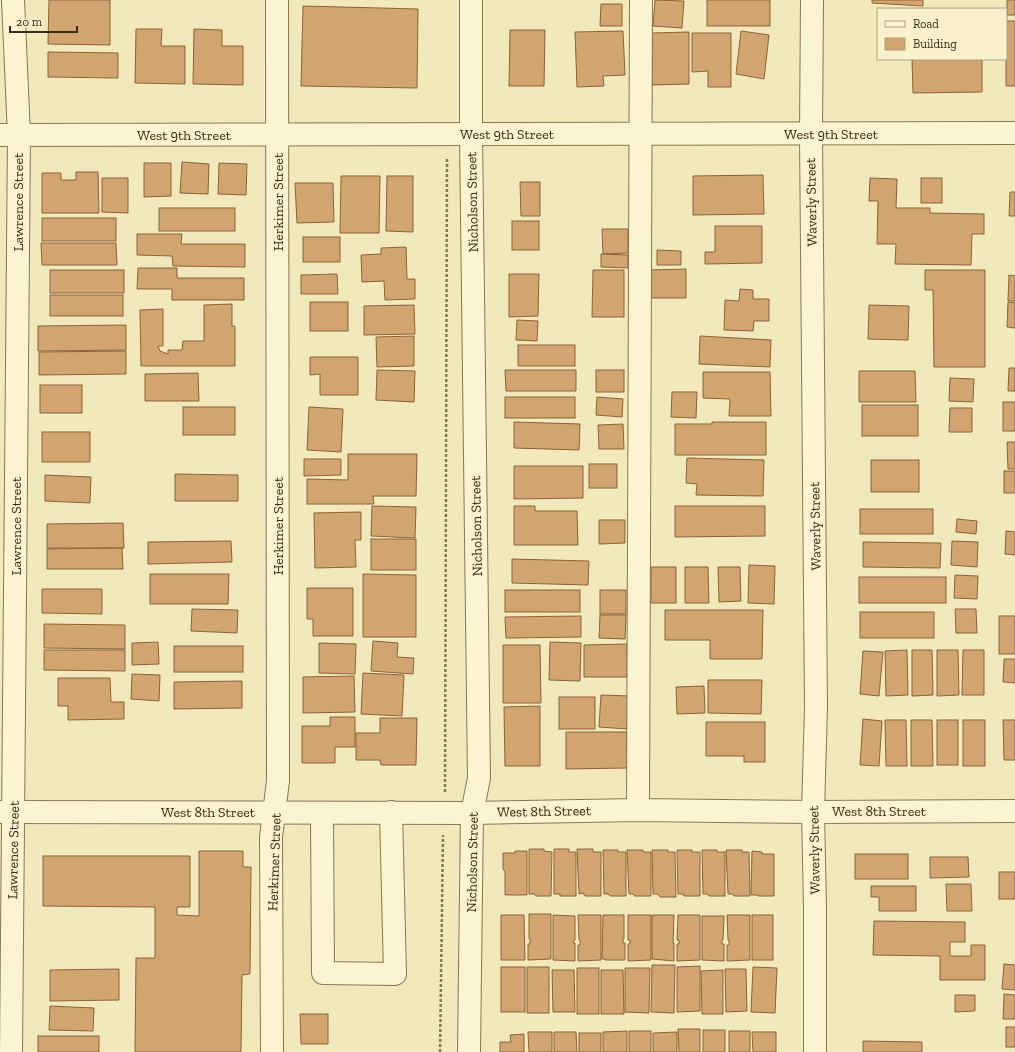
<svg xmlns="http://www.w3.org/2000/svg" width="1015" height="1052" font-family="'Zilla Slab',serif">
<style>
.building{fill:#d2a46f;stroke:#8b6338}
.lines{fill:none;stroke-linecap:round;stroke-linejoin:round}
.minor-casing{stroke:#8a7754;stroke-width:24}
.path{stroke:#8a7754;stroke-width:2.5;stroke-dasharray:3 2;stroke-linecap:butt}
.minor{stroke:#fbf4d0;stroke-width:22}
.labels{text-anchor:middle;stroke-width:3;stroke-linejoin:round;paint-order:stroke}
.street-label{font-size:14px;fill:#382c1a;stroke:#f8f1cc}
</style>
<rect width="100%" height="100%" fill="#f1e8bc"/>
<g class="building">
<path d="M49,0H110V45L48,44Z"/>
<path d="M655,0L684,1L682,28L653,26Z"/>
<rect x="707" y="0" width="63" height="26"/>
<path d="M872,0H923V6L872,3Z"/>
<rect x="1007" y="0" width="8" height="15"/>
<path d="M601,4H622V26H600Z"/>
<path d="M303,6L418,9L417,88L301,86Z"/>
<rect x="1006" y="21" width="9" height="65"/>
<path d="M136,29H162L161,46H185V84L135,83Z"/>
<path d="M194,29L222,30V46H243V85L193,84Z"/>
<path d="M510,30H545L544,86H509Z"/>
<path d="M623,31L625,75L603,76L604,86L577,87L575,32Z"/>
<path d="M741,31L769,35L764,79L736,74Z"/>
<path d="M689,32V84L652,85V33Z"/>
<path d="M692,33H731V87H708V71L692,72Z"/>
<path d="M48,52L118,53V78L48,77Z"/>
<path d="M912,59H982V92L913,93Z"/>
<path d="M182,162L209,164L208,194L180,193Z"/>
<path d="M144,163H171V196L144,197Z"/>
<path d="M219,163L247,164L246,195L218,194Z"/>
<path d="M76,172H98L99,213H42V173H61V180H76Z"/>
<path d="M763,175L764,214L693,215V176Z"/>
<path d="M341,176H380L379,233H340Z"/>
<path d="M387,176H413V232L386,231Z"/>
<path d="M102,178H128V213L102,212Z"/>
<path d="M870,178L897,179L896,208H930V213L984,214V234H972L971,265L895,264L896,244H877L878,201H869Z"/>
<rect x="921" y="178" width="21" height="25"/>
<path d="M520,182H540V216H521Z"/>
<path d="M295,183H333L334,222L297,223Z"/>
<path d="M1010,192H1015V216H1009Z"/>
<rect x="159" y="208" width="76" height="23"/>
<rect x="42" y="218" width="74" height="23"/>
<rect x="512" y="221" width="27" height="29"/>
<path d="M715,226H762V263L705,264V252H715Z"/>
<path d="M602,229H628V253L603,254Z"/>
<path d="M137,234H182L181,244H245V267L173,266L172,256L137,255Z"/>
<rect x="303" y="237" width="37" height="25"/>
<path d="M41,243H116L117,265H42Z"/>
<path d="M406,247L407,279H415V299L385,300L384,281L362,282L361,255L381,254V248Z"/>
<path d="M657,250L681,251V265H657Z"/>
<path d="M601,254L628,255V268L601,267Z"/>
<path d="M138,268H177V278H244V300H172V289H137Z"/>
<path d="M686,269V298H648V270Z"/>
<rect x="50" y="270" width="74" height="23"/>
<path d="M593,270H624V317H592Z"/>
<path d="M925,270H985V367H934L933,290H925Z"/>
<path d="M337,274L338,294H301V275Z"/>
<path d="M509,274H539L538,316L509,317Z"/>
<path d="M1009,275L1015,276V301H1008Z"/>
<path d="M740,289L753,290V299H769V321H754L753,331L724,330L725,300L739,301Z"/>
<rect x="50" y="295" width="73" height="21"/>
<rect x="310" y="302" width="38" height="29"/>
<path d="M1008,302L1015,303V328L1007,327Z"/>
<path d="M232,304V326H235V366H141L140,310L163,309V346H158L160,351L168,354V350H182L183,341H204V305Z"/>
<path d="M414,305L415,334L364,335V306Z"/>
<path d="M869,305L909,306L908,340L868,339Z"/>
<path d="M517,320L538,321L537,341L516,340Z"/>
<path d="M126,325V350L38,351V326Z"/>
<path d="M414,336V366L377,367L376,337Z"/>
<path d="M700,336L771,340L770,367L699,364Z"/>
<rect x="518" y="345" width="57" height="21"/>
<path d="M126,351V374L39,375V352Z"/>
<path d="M310,357H358V395H320V374L310,375Z"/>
<path d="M1009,368H1015V391H1008Z"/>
<path d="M377,370L415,371L414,402L376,400Z"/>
<path d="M505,370H576V391H506Z"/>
<rect x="596" y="370" width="28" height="22"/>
<path d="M859,371H915L916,402H859Z"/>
<path d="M703,372H770L771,416H729L730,399L703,398Z"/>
<path d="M198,373L199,401H145V374Z"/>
<path d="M950,378L974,379L973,402L949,401Z"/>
<rect x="40" y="385" width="42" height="28"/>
<path d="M672,392H697L696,418L671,417Z"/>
<rect x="505" y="397" width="70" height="21"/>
<path d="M597,397L623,399L622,417L596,415Z"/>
<rect x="1003" y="402" width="12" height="29"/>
<rect x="862" y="405" width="56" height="31"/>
<rect x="183" y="407" width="52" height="28"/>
<path d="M309,407L343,409L341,452L307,450Z"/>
<path d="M950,408H972V432H949Z"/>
<path d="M514,422L580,424L579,450L514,448Z"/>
<path d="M712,422H766V455H675V424H712Z"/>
<path d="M623,424L624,449H599L598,425Z"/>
<rect x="42" y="432" width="48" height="30"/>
<path d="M1007,442H1015V469H1008Z"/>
<path d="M348,454H417L416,496H373L374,504H307V479L348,480Z"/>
<path d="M687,458L764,460L763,496L696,495L697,484L686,483Z"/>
<path d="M304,459H341V475L304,476Z"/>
<rect x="871" y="460" width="48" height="32"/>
<rect x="589" y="464" width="28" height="24"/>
<path d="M514,466H583V498L514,499Z"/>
<rect x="1004" y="471" width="11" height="22"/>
<path d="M175,474L238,475V501H175Z"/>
<path d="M45,475L91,477L90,503L45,501Z"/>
<path d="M372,506L416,507L415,538L371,536Z"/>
<path d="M514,506H535V511H577L578,545H514Z"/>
<path d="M675,506H765V536L675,537Z"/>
<rect x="860" y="509" width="73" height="25"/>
<path d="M361,512V540H355L356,567L315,568L314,513Z"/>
<path d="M957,519L977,521L976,534L956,532Z"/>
<path d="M599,520H625V543L599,544Z"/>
<path d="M123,523L124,548H47V524Z"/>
<path d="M1006,531L1015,532V555L1005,554Z"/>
<rect x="371" y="539" width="45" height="31"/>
<path d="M231,541L232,562L148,564V542Z"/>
<path d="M952,541L978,542L977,567L951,565Z"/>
<path d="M863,542L941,543L940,568L863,567Z"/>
<path d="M122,548L123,569H47V549Z"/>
<path d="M512,559L589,561L588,585L512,583Z"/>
<path d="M749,565L775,566L774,604L748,603Z"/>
<rect x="651" y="567" width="25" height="36"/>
<path d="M685,567H708L709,603H685Z"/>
<path d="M718,567H740L741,601L719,602Z"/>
<path d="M150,574H229L228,604H150Z"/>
<path d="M363,574L416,575V637H363Z"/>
<path d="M955,575L978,576L977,599L954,598Z"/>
<rect x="859" y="577" width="87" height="26"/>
<path d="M307,588H353V636H313V619H307Z"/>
<path d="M42,589H102V614L42,613Z"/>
<rect x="505" y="590" width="75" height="22"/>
<rect x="600" y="590" width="26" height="24"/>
<path d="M192,609L238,610L237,633L191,631Z"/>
<path d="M955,609H976L977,633H956Z"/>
<path d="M665,610H763L762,659H710V640H665Z"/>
<rect x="860" y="612" width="74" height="26"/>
<path d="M600,615H626L625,639L599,638Z"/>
<path d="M581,616V637L506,638L505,617Z"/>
<rect x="999" y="616" width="16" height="38"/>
<path d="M44,624L125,625V649L44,648Z"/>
<path d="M373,641L398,643L397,657L414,658L413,674L371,671Z"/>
<path d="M158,642L159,664L132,665V643Z"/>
<path d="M550,642L581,643L580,681L549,680Z"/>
<path d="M319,643L356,644L355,674L319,673Z"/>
<path d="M627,644V677H584V645Z"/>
<path d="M503,645H540L541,703H503Z"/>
<rect x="174" y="646" width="69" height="26"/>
<path d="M44,650H125V671L44,670Z"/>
<path d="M907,650L908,695L886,696L885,651Z"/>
<path d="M912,650H932L933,695L912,696Z"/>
<path d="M937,650H958L959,695L937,696Z"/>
<path d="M963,650H984V695H962Z"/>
<path d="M863,651L883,652L879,696L860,694Z"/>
<path d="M1004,659H1015V683L1003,682Z"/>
<path d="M363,673L404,675L402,716L361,714Z"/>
<path d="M132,674L160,675L159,701L131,699Z"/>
<path d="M354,676L355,712L303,713V677Z"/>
<path d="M58,678H110L111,702H124V719L68,720V706H58Z"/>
<path d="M708,680H762L761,714L708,713Z"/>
<path d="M242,681V708L174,709V682Z"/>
<path d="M704,686L705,713L677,714L676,687Z"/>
<path d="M601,695L629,696L627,729L599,727Z"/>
<rect x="559" y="697" width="36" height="32"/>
<path d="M540,706V766H505L504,707Z"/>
<path d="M330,717H355V747H335V763H302V726H330Z"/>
<path d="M380,718H417L416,765H381L380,760H356V733H380Z"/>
<path d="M863,719L882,721L879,766L860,765Z"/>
<path d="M885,720H906L907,766H886Z"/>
<path d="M911,720H932L933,766H911Z"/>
<rect x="937" y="720" width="21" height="45"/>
<rect x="963" y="720" width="22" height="46"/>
<path d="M1003,720H1015V760H1004Z"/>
<path d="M706,722H765V762H744V756H706Z"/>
<path d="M566,732H627V768L566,769Z"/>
<path d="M529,849H544V851L552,852L551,896H536L534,894H529Z"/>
<path d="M554,849H569V852H576V896H560V894H554Z"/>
<path d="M577,849H593V852H601V896H585L583,893L579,894Z"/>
<path d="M603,850H618V852H626V896H610L608,894H604Z"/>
<path d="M627,850H643V852H651V896H635L633,894H629Z"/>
<path d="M652,850H668V852H675L676,897H660L658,894H653Z"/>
<path d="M677,850H692V852H700V896H684L683,894H678Z"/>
<path d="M702,850H717V852H725V896H709L707,894H703Z"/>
<path d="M726,850H742V852H749L750,896H734L732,894H728Z"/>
<path d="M199,851H243V867H251L250,974L242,975L241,1052H135L136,958H155V907L43,906V856H190V907H177V915L199,916Z"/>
<path d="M515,851H527V895H505V872L503,869V853H515Z"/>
<path d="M752,851L762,852V854H774V896H758V895H751Z"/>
<rect x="855" y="854" width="53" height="25"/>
<path d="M930,857H968L969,877L930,878Z"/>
<rect x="999" y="872" width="16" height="27"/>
<path d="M946,884H971L972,911H947Z"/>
<path d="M871,886H916V911H879V897H871Z"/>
<path d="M529,914H551V959L528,960V944H530V939H529Z"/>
<path d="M501,915H524L525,960H501Z"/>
<path d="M553,915L575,916V940H574L573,943H575V961L553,960Z"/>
<path d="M578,915H601V960L578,961V945H580V940H579Z"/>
<path d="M603,915H624V939H623V943H625V960H605V959H602Z"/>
<path d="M628,915H651V960L628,961V944H630V940H628Z"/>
<path d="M652,915H674L673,943H674V961L652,959Z"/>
<path d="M678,915H700V960L677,961V944H679V940H677Z"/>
<path d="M727,915H750V960L727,961V945H729V940H728Z"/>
<rect x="752" y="915" width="21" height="45"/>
<path d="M702,916H724L723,940H722V944H724V961L702,960Z"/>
<path d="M874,921L965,922V942H950V956H971V945H985V980H940V956L873,955Z"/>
<path d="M1004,964L1015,965V990L1002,989Z"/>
<path d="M652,965H675L674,1013L651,1012Z"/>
<path d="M700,966V1011L677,1012V967Z"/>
<rect x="501" y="967" width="24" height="45"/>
<rect x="527" y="967" width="22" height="46"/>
<path d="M753,967L777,968L775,1013L751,1012Z"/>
<rect x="577" y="968" width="22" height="46"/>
<path d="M625,968H650L649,1013L625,1012Z"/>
<path d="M119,969V1000L50,1001V970Z"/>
<path d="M725,969H746L747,1011L726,1012Z"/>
<path d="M552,970H574L575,1012H553Z"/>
<path d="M601,970H623L624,1014H601Z"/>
<path d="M723,970V1014H702L701,971Z"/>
<path d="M1004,994L1015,995V1019H1003Z"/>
<path d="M955,995H975V1011L955,1012Z"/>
<path d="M50,1006L94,1008L93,1031L49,1030Z"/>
<path d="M300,1014H328V1044H301Z"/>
<rect x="1006" y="1027" width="9" height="20"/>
<path d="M678,1029H700V1052H679Z"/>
<rect x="703" y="1030" width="22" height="22"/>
<path d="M627,1031V1052H603V1032Z"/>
<rect x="629" y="1031" width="22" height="21"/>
<rect x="729" y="1031" width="21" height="21"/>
<path d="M528,1032H552V1052H529Z"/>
<path d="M554,1032H576L577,1052H554Z"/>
<path d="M677,1032V1052H653V1033Z"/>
<path d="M752,1032H776V1052H753Z"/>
<rect x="579" y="1033" width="22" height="19"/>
<path d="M524,1034V1052H500V1042H511L510,1035Z"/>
<rect x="38" y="1036" width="61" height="16"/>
<path d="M863,1041L922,1042V1052H863Z"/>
</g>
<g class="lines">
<g class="minor-casing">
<g id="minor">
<path d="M812,0L811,134L816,707L813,812L815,907V1052"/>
<path d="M0,135L1015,133"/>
<path d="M638,810L641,0"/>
<path d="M0,812L472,813L638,810L813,812L1015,811"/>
<path d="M322,813L323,973L395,974L391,812"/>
<path d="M11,1052L19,135L13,0"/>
<path d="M272,1052L271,837L278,781L277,0"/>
<path d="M469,1052L472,813L479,778L471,134V0"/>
</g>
</g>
<g class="path">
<path d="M445,792L447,157"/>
<path d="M440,1052L443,835"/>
</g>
<use href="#minor" class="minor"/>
</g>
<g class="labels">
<g class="street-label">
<text x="507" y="139">West 9th Street</text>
<text x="831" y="139">West 9th Street</text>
<text x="184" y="140">West 9th Street</text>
<text transform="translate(18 202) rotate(-90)" y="5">Lawrence Street</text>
<text transform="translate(278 202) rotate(-90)" y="5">Herkimer Street</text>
<text transform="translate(472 202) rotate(-91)" y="5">Nicholson Street</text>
<text transform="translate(811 202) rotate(-91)" y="5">Waverly Street</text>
<text transform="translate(16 526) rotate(-90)" y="5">Lawrence Street</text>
<text transform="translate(278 526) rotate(-90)" y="5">Herkimer Street</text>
<text transform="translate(476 526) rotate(-91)" y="5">Nicholson Street</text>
<text transform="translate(815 526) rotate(-91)" y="5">Waverly Street</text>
<text transform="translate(544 811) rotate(-1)" y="5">West 8th Street</text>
<text x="879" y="816">West 8th Street</text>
<text x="208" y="817">West 8th Street</text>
<text transform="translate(13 850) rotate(-89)" y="5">Lawrence Street</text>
<text transform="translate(814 850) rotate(-91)" y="5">Waverly Street</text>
<text transform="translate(274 862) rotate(-88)" y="5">Herkimer Street</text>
<text transform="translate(472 862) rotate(-89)" y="5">Nicholson Street</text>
</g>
</g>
<rect x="877" y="8" width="130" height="52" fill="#f8f1cc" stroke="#aba285"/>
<rect x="885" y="21" width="20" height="6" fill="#fbf4d0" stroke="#aba285"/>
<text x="913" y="28" font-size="12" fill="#382c1a">Road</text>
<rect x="885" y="38" width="20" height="12" fill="#d2a46f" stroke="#aba285"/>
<text x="913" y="48" font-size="12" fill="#382c1a">Building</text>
<path d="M10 26v6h67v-6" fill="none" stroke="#382c1a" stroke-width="2"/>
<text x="16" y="26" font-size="12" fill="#382c1a" stroke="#f8f1cc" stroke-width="3" paint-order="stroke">20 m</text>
</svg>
